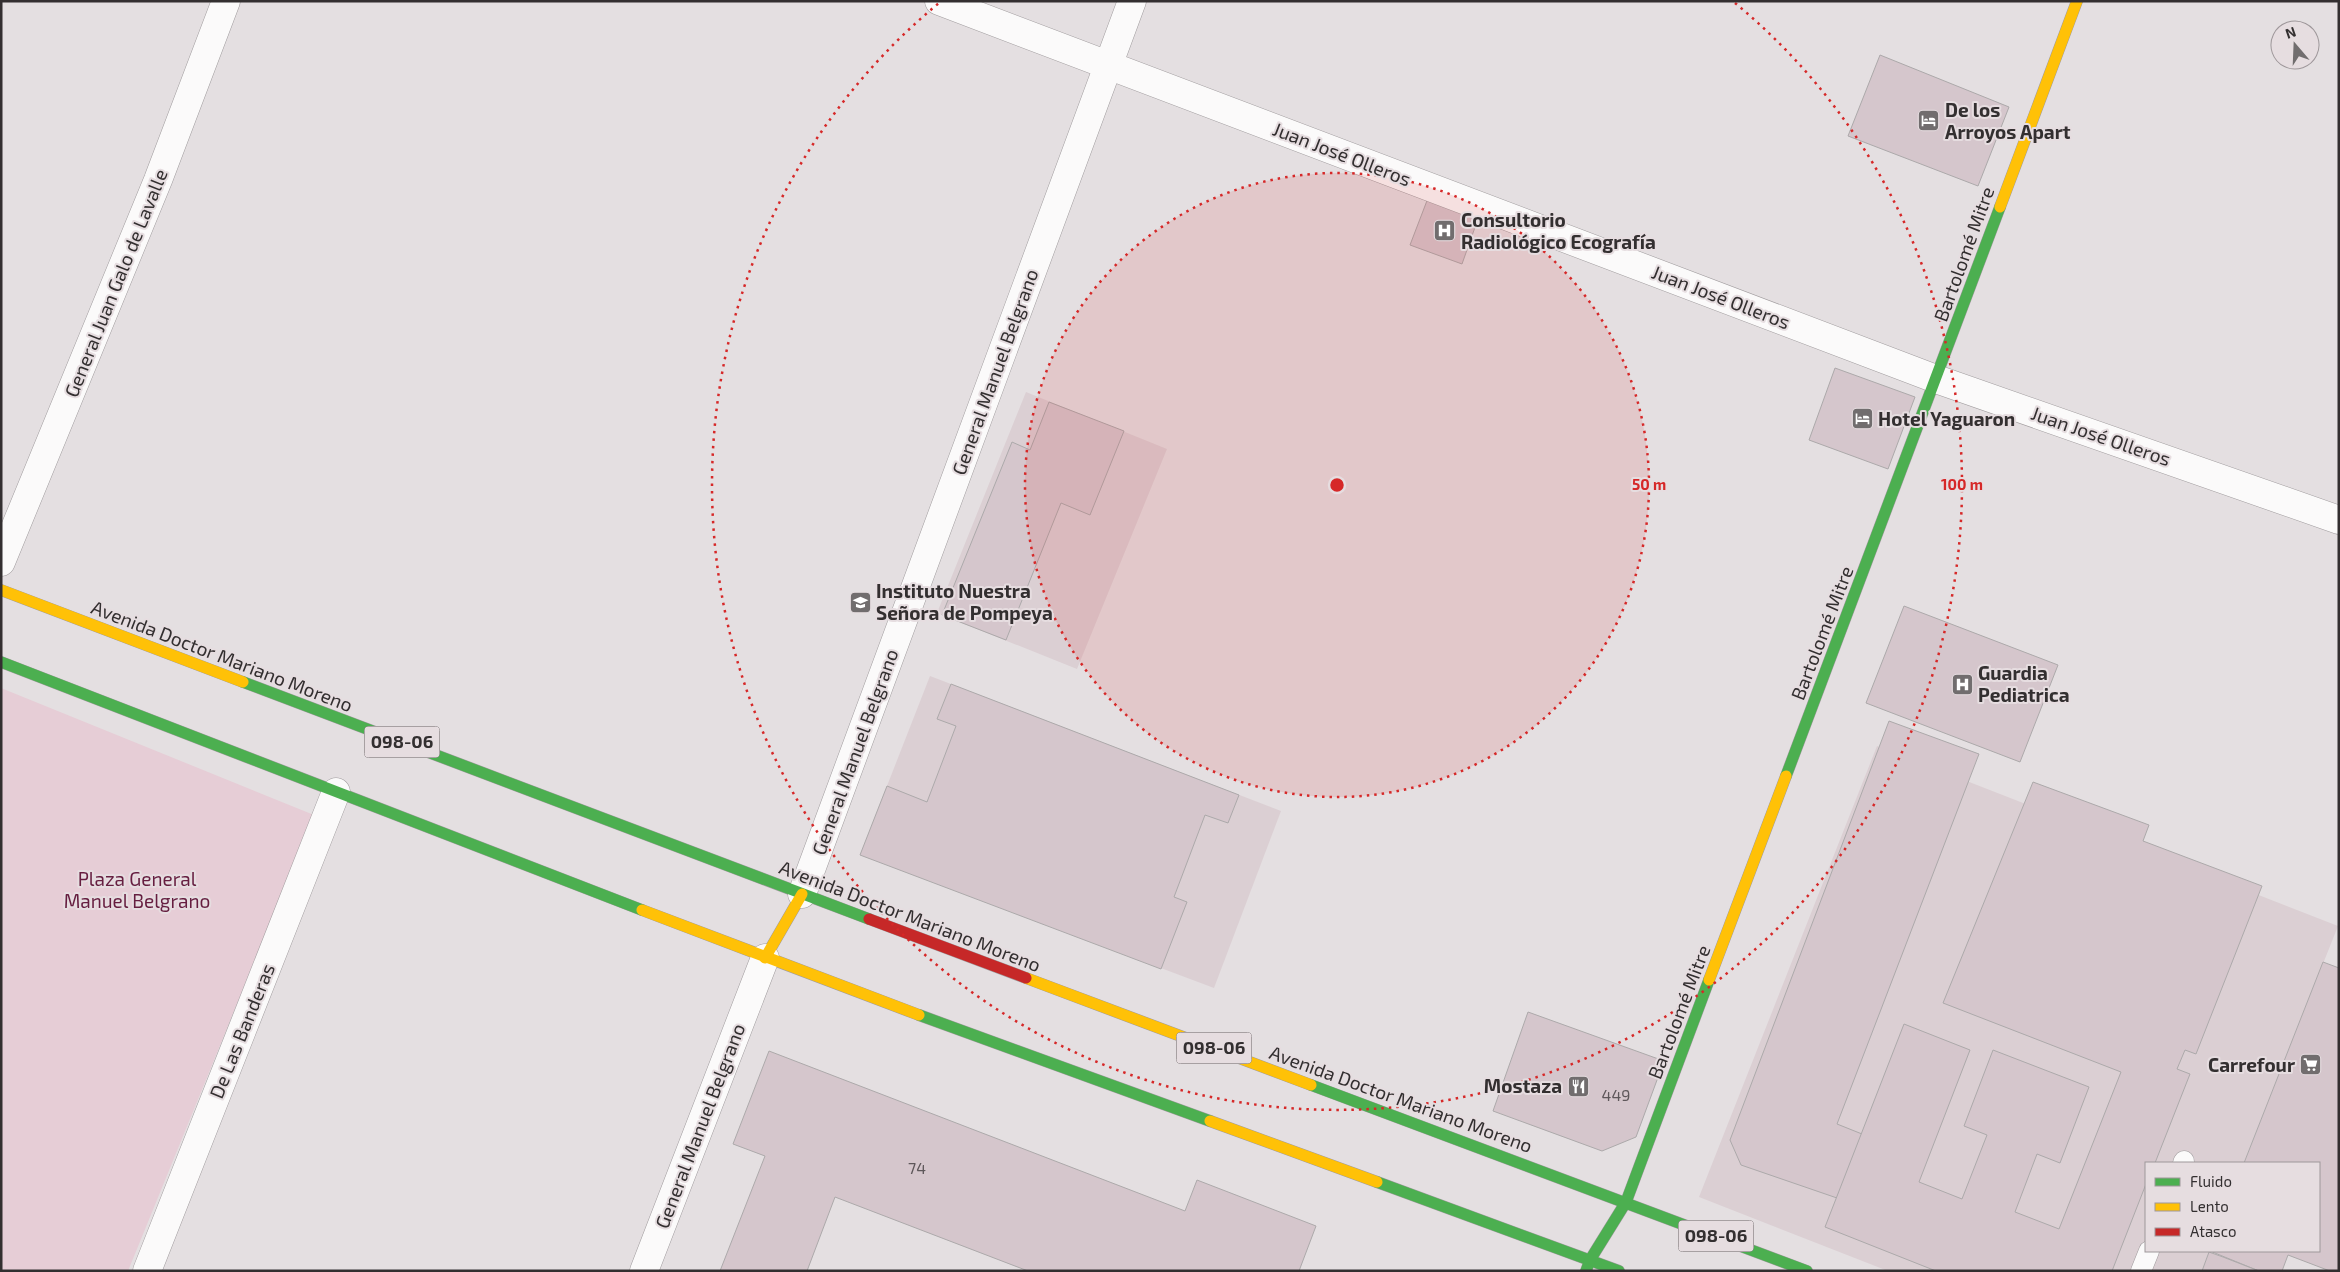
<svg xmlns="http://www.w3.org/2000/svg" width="2340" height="1272" viewBox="0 0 2340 1272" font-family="'Exo 2',sans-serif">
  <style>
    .built { fill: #dbcfd3 }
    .green { fill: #e6cdd6 }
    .building { fill: #d5c6cc; stroke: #aca9aa }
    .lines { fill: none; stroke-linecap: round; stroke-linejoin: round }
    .lane-casing { stroke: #a09c9e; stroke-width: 21 }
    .street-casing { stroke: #a09c9e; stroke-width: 29 }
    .fast-casing { stroke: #a09c9e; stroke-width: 12 }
    .slow-casing { stroke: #a09c9e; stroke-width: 12 }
    .jam-casing { stroke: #a09c9e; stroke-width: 12 }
    .lane { stroke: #fbfafa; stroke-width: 20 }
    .street { stroke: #fbfafa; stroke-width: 28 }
    .fast { stroke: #4caf50; stroke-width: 11 }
    .slow { stroke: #ffc107; stroke-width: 11 }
    .jam { stroke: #c62828; stroke-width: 11 }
    .ring { fill: none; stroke: #d62828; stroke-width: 2.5; stroke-dasharray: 2.5 5 }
    .labels { text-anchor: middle; stroke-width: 4; stroke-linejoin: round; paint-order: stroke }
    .number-label { font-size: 16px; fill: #5e575a }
    .shield { fill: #e6dde0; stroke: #696365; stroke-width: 1 }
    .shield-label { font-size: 18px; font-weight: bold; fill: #332f30 }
    .poi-label { font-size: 19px; font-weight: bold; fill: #332f30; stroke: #e6dde0; text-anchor: start }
    .street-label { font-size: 19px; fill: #332f30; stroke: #e6dde0 }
    .park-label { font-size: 19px; fill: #661e40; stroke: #e6dde0 }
    .centre { fill: #d62828; stroke: #e6dde0; stroke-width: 2.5 }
    .ring-label { font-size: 15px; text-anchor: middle; font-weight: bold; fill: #d62828; stroke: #e6dde0; stroke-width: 4; stroke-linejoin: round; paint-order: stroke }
  </style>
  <rect width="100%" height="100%" fill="#e4dfe1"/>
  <g class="built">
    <path d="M1026,392L1167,449L1077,669L937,613Z"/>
    <path d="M930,676L1281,811L1214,988L860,855Z"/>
    <path d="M1877,746L2338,926L2244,1163H2146V1251H2209L2202,1271H1888L1699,1197Z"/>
  </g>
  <path class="green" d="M1,688L314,815L128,1271H1Z"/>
  <g class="building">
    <path d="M1880,55L2009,107L1978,186L1848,136Z"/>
    <path d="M1428,198L1479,216L1462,264L1410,245Z"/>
    <path d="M1835,368L1915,397L1888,469L1809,440Z"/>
    <path d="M1049,402L1124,431L1090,515L1061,503L1006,640L942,615L1012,442L1030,450Z"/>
    <path d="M1904,606L2058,665L2020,762L1866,703Z"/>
    <path d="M951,684L1239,795L1228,823L1205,815L1174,897L1187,902L1161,969L860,855L887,786L927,802L956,726L937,719Z"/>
    <path d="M1889,721L1979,754L1837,1124L1862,1134L1837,1198L1741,1165L1730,1140Z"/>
    <path d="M2033,782L2149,825L2143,841L2262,886L2196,1054L2185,1050L2177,1069L2190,1074L2155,1163H2146V1184L2112,1271H1936L1825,1227L1904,1024L1970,1050L1919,1182L1962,1199L1987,1135L1964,1126L1993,1050L2089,1087L2060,1163L2037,1154L2015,1212L2059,1229L2121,1072L1943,1003Z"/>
    <path d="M2323,962L2339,968V1271H2330L2288,1255L2282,1271H2259L2210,1251H2319V1163H2244Z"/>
    <path d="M1528,1012L1664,1061L1636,1137L1602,1151L1493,1111Z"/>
    <path d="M769,1051L1185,1211L1197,1180L1316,1226L1299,1271H1028L835,1197L807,1271H720L765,1156L733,1144Z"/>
    <path d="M2209,1252L2223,1257L2259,1271H2202Z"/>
  </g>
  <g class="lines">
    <defs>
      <g id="lane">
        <path d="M2183,1163L2184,1161"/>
        <path d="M2141,1271L2149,1251"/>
      </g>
      <g id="street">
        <path d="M939,1L1936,379L2339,520"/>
        <path d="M1,562L158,180L226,1"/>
        <path d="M802,894L1132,1"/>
        <path d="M147,1271L336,792"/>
        <path d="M644,1271L765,958"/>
      </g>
      <g id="fast">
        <path d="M1,662L642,910"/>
        <path d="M243,682L869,919"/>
        <path d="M1786,776L2000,207"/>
        <path d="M919,1015L1210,1121"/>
        <path d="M1311,1085L1807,1271"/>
        <path d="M1377,1182L1619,1271"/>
        <path d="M1586,1271L1590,1260L1626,1202L1709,980"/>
      </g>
      <g id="slow">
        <path d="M2000,207L2077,1"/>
        <path d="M1,590L243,682"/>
        <path d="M642,910L919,1015"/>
        <path d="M765,958L802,894"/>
        <path d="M1026,978L1311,1085"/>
        <path d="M1709,980L1786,776"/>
        <path d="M1210,1121L1377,1182"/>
      </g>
      <path id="jam" d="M869,919L1026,978"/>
    </defs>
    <use href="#lane" class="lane-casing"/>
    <use href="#street" class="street-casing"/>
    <use href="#fast" class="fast-casing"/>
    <use href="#slow" class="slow-casing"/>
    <use href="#jam" class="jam-casing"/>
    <use href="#lane" class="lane"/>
    <use href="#street" class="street"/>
    <use href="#fast" class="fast"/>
    <use href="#slow" class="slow"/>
    <use href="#jam" class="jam"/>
  </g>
  <circle cx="1337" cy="485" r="312" fill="#d62828" fill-opacity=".12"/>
  <g class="ring">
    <circle cx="1337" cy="485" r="312"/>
    <path d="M1735 3A625 625 0 1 1 939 3"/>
  </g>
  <defs>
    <symbol id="hotel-square" viewBox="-11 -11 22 22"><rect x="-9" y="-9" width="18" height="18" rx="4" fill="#716d6e" stroke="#e6dde0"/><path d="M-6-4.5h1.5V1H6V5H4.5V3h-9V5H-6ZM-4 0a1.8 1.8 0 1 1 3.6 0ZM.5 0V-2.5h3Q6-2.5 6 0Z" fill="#fff"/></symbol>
    <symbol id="hospital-square" viewBox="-11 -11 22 22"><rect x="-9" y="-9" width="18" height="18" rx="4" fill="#716d6e" stroke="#e6dde0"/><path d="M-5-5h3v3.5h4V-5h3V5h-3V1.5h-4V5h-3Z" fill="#fff"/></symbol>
    <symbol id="school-square" viewBox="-11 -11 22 22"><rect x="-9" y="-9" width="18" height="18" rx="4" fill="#716d6e" stroke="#e6dde0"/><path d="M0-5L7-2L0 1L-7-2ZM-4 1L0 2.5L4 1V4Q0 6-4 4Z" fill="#fff"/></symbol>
    <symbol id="supermarket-square" viewBox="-11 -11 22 22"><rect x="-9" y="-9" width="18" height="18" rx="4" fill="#716d6e" stroke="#e6dde0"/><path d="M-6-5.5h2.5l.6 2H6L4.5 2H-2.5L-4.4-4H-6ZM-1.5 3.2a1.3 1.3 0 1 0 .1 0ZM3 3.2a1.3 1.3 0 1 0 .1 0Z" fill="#fff"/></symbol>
    <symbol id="restaurant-square" viewBox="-11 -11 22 22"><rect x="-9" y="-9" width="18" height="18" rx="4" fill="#716d6e" stroke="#e6dde0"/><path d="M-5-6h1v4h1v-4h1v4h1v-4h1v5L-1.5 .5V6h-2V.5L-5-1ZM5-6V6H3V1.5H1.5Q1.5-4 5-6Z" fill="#fff"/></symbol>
  </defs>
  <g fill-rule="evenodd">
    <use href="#hotel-square" x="1916" y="108" width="25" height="25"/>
    <use href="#hospital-square" x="1432" y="218" width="25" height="25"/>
    <use href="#hotel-square" x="1850" y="406" width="25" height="25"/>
    <use href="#school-square" x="848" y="590" width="25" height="25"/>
    <use href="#hospital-square" x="1950" y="672" width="25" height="25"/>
    <use href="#supermarket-square" x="2298" y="1052" width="25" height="25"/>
    <use href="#restaurant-square" x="1566" y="1074" width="25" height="25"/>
  </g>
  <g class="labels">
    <g class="number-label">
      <text x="1616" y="1101">449</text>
      <text x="917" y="1174">74</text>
    </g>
    <g class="shield">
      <rect x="364.5" y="726.5" width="75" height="31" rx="4"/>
      <rect x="1176.5" y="1032.5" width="75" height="31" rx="4"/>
      <rect x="1678.5" y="1220.5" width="75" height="31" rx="4"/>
    </g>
    <g class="shield-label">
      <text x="402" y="748">098-06</text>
      <text x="1214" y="1054">098-06</text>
      <text x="1716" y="1242">098-06</text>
    </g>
    <g class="poi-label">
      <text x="1945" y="117">De los<tspan x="1945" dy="22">Arroyos Apart</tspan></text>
      <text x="1461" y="227">Consultorio<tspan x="1461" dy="22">Radiológico Ecografía</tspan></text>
      <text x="1878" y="426">Hotel Yaguaron</text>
      <text x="876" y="598">Instituto Nuestra<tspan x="876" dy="22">Señora de Pompeya</tspan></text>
      <text x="1978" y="680">Guardia<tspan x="1978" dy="22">Pediatrica</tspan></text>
      <text x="2295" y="1072" text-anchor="end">Carrefour</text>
      <text x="1562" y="1093" text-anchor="end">Mostaza</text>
    </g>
    <g class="street-label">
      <text transform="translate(1342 154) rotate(21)" y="7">Juan José Olleros</text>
      <text transform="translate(1964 254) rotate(-70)" y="7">Bartolomé Mitre</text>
      <text transform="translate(116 283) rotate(-68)" y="7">General Juan Galo de Lavalle</text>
      <text transform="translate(1721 297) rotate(21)" y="7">Juan José Olleros</text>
      <text transform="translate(995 372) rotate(-70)" y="7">General Manuel Belgrano</text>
      <text transform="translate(2101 436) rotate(19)" y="7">Juan José Olleros</text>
      <text transform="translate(1822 633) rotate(-69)" y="7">Bartolomé Mitre</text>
      <text transform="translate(222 656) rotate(21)" y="7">Avenida Doctor Mariano Moreno</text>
      <text transform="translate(855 752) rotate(-70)" y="7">General Manuel Belgrano</text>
      <text transform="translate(910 916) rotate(21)" y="7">Avenida Doctor Mariano Moreno</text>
      <text transform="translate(1679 1012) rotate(-69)" y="7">Bartolomé Mitre</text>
      <text transform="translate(242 1031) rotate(-68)" y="7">De Las Banderas</text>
      <text transform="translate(1401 1099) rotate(20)" y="7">Avenida Doctor Mariano Moreno</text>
      <text transform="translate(700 1126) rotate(-69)" y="7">General Manuel Belgrano</text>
    </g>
    <g class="park-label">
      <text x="137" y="886">Plaza General<tspan x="137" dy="22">Manuel Belgrano</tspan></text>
    </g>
  </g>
  <circle cx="1337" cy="485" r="8" class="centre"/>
  <g class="ring-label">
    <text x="1649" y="490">50 m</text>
    <text x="1962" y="490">100 m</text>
  </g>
  <rect width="2340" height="1272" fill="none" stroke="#332f30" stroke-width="5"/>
  <rect x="2145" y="1162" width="175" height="90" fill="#e6dde0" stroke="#9e979a"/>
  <rect x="2155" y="1178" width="25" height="8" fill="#4caf50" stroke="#9e979a"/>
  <text x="2190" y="1187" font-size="15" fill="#332f30">Fluido</text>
  <rect x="2155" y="1203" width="25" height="8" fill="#ffc107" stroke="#9e979a"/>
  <text x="2190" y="1212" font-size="15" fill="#332f30">Lento</text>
  <rect x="2155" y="1228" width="25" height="8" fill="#c62828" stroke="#9e979a"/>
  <text x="2190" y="1237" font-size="15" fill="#332f30">Atasco</text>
  <g transform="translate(2295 45) rotate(341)"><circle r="24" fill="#e6dde0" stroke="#9e979a"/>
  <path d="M0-4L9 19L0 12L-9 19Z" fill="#716d6e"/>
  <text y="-8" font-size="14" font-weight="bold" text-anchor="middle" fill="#332f30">N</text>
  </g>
</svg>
